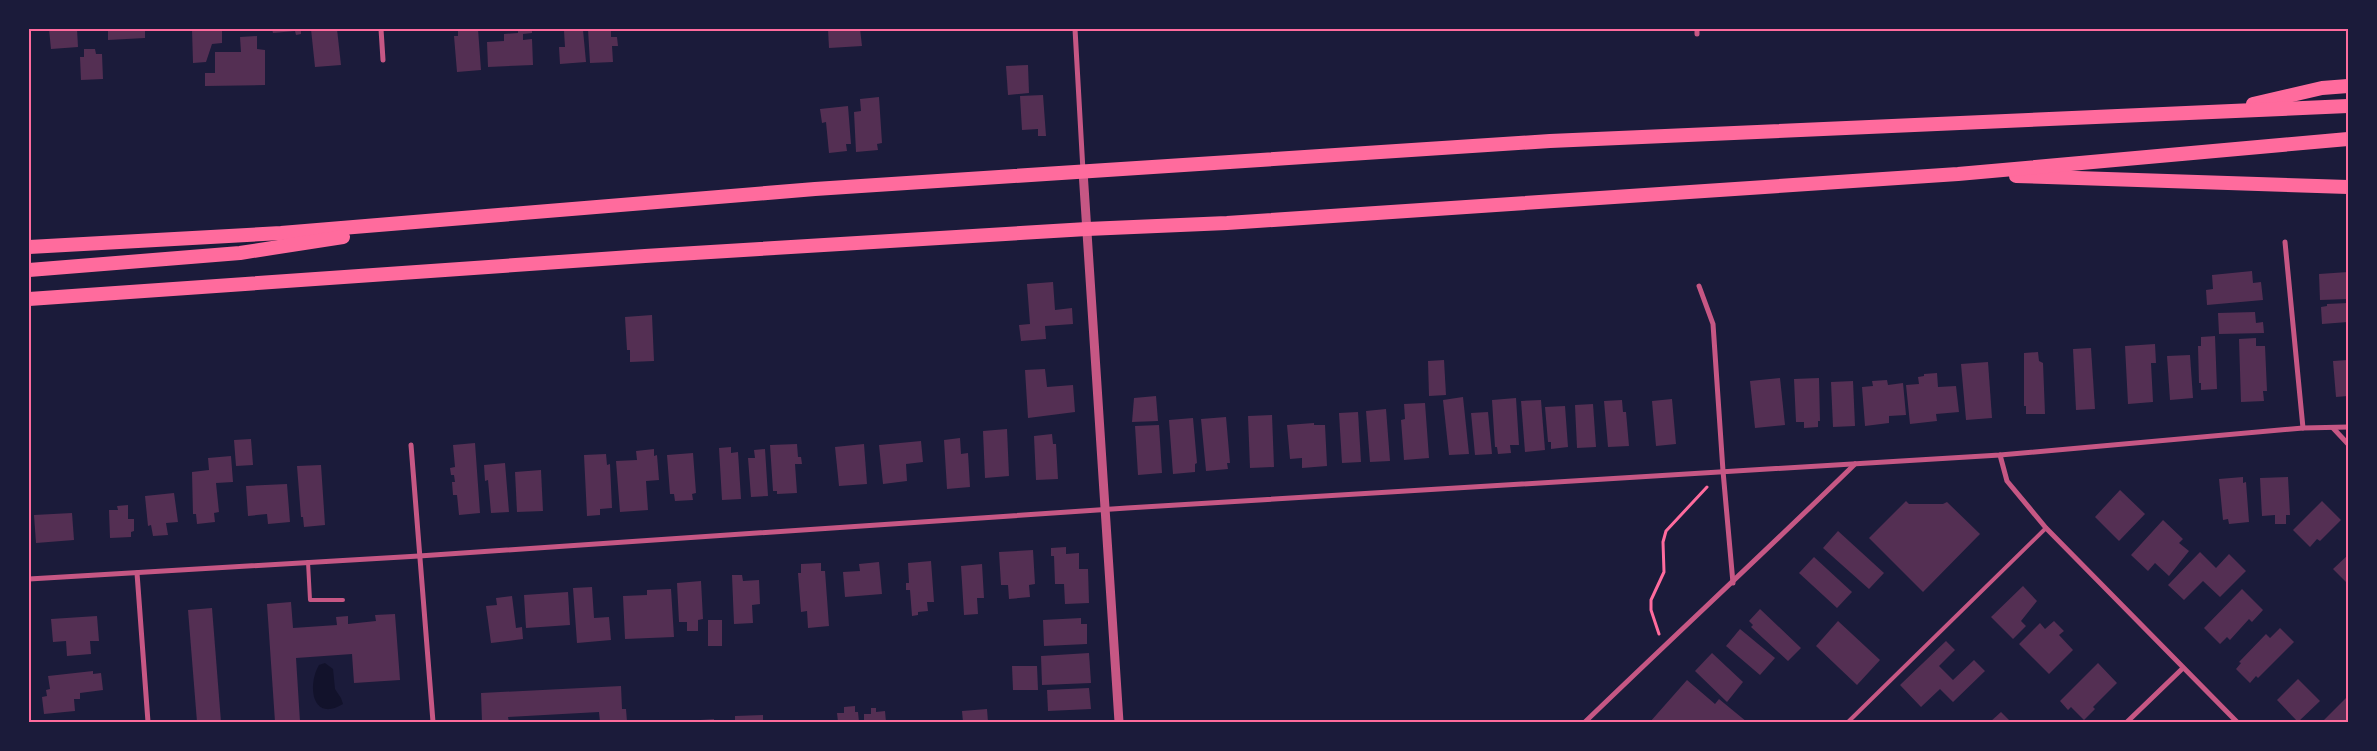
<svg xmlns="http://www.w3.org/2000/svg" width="2377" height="751" viewBox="0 0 2377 751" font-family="'Asap Condensed',sans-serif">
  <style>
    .water { fill: #12122b }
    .building { fill: #542f53 }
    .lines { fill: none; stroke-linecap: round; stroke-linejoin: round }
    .path { stroke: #ff6b9d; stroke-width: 3 }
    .service { stroke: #c65784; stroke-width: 4 }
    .minor { stroke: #c65784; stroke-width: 5 }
    .tertiary { stroke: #c65784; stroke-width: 9 }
    .trunk { stroke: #ff6b9d; stroke-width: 14 }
    .neatline { fill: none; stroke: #ff6b9d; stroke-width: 2 }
  </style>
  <rect width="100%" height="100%" fill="#1b1b3a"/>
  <path class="water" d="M325,663L333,669L335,689L341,698L343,704C312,723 307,685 319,665Z"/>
  <g class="building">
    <path d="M49,29H77L78,47L51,49Z"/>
    <path d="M108,29H145V38L108,40Z"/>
    <path d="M192,29H222V43L212,44L206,62L193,63Z"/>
    <path d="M272,29H301V34L296,35L295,31L273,33Z"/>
    <path d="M311,29H337L341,65L315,67Z"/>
    <path d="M458,29H478L481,70L457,72L454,36H458Z"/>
    <path d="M518,29H532V33L523,34V40L532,39L533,65L488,67L487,42L504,41V34L518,33Z"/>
    <path d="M588,29H611V37H617L618,46H612L613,62L590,63Z"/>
    <path d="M828,29H860L862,46L829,48Z"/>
    <path d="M583,30L586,62L560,64L559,47H565L564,31Z"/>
    <path d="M257,36V49L265,50V85L205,86V73H215V52H241L240,37Z"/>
    <path d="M84,49H95L96,54H102L103,79L81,80L80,57H84Z"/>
    <path d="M1028,65L1029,93L1008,95L1006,66Z"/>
    <path d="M1043,95L1046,136H1038V129L1022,130L1020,96Z"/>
    <path d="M879,97L882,143L877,144L878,150L856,152L854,112L861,111L860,99Z"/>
    <path d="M848,106L851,144H846L847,151L829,153L826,122L822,123L820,109Z"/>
    <path d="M2252,271L2253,283L2261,282L2263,300L2207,305L2206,290L2213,289L2212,275Z"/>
    <path d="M2348,272V299L2320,300L2319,274Z"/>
    <path d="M1053,282L1055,310L1072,308L1073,324L1045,326L1046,339L1021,341L1019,325L1030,324L1027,284Z"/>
    <path d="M2348,303V322L2322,324L2321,307L2327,306V304Z"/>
    <path d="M2255,312L2256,323L2263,322L2264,333L2219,334L2218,313Z"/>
    <path d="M652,315L654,361L630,362V350H627L625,317Z"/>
    <path d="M2215,336L2217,389L2201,390V383H2199L2198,346H2201V337Z"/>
    <path d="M2256,338V346H2265L2267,391H2263L2264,401L2241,402L2239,339Z"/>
    <path d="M2155,344L2156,363H2151L2153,402L2128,404L2125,346Z"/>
    <path d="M2091,348L2095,409L2076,410L2073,349Z"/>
    <path d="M2038,352L2039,361L2043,363L2045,414H2026V406H2024V353Z"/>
    <path d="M2190,355L2193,398L2170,400L2167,356Z"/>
    <path d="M1444,360L1446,395L1429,396L1428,361Z"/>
    <path d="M2348,360V396L2336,397L2333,361Z"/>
    <path d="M1988,362L1992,418L1966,420L1961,364Z"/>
    <path d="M1045,369L1047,387L1073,385L1075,412L1028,418L1025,370Z"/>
    <path d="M1937,373L1938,387L1956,386L1959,412L1936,414L1937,421L1910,424L1906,385L1919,384L1918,377L1924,376V374Z"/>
    <path d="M1780,378L1785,425L1755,428L1750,381Z"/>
    <path d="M1819,378L1820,421H1818V427L1804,428V422H1796L1794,379Z"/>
    <path d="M1887,380L1888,385L1903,383L1906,415L1889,416V423L1865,426L1862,387L1873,386L1872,381Z"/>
    <path d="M1853,381L1855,426L1833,427L1831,382Z"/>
    <path d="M1156,396L1158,421L1132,422L1134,398Z"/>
    <path d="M1463,397L1469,454L1449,455L1443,400Z"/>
    <path d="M1516,398L1519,445H1510L1511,453L1498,454L1497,447H1495L1492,400Z"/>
    <path d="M1672,399L1676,444L1656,446L1652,401Z"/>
    <path d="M1541,400L1545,450L1525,452L1521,401Z"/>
    <path d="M1622,400L1623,412H1626L1629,446L1608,447L1604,401Z"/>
    <path d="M1425,403L1429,458L1404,460L1401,420L1405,419L1404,404Z"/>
    <path d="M1593,404L1596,447L1577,448L1575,405Z"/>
    <path d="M1565,406L1568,447L1551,449V442H1548L1545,407Z"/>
    <path d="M1386,409L1390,461L1370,462L1366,411Z"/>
    <path d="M1358,412L1361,462L1342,463L1339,413Z"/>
    <path d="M1488,412L1492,454L1475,455L1471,413Z"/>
    <path d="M1272,415L1274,467L1250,468L1248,416Z"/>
    <path d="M1226,417L1230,463H1227L1228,469L1206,471L1201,419Z"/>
    <path d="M1193,418L1197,463L1195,464V472L1173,474L1169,420Z"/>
    <path d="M1314,423V425H1325L1327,466L1302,468V458L1290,459L1287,425Z"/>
    <path d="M1159,425L1162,473L1138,475L1135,426Z"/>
    <path d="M1007,429L1009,476L985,478L983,431Z"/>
    <path d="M1052,434L1053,444H1056L1058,479L1036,480L1034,436Z"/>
    <path d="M960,438L961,454L968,453L970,487L947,489L944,440Z"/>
    <path d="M251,439L253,465L236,466L234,440Z"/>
    <path d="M921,441L923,462L906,464L907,481L883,484L879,445Z"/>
    <path d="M475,443L480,513L459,515L457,495H453L452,482H455L454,475H451L450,468L455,467L453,445Z"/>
    <path d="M797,444L798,457H801L802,464H795L797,493L777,494V491H773L770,445Z"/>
    <path d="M864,444L867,484L839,486L835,447Z"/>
    <path d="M731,447V453L738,452L741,499L722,500L719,448Z"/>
    <path d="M654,449V456L657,455L659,480L646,481L648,510L620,512L616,461L637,460L636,451Z"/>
    <path d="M765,449L768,496L751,497L748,458H755L754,450Z"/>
    <path d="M693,453L696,493L692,494L693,500L675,501L674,494H670L667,455Z"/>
    <path d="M606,454L607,465L610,464L612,508L600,509V515L587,516L584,455Z"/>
    <path d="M231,456L233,482L216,483L219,512L214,513L215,522L197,524L196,514H193L192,472L209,470L208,458Z"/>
    <path d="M505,463L509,512L491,513L488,480L485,481L484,465Z"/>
    <path d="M321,465L325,525L304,527L303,517H301L297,466Z"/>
    <path d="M541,470L543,511L517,512L515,472Z"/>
    <path d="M2243,477V483L2246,482L2249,522L2229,524L2228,519L2223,520L2219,479Z"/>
    <path d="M2288,477L2290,515H2286V524H2275V515L2262,516L2260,478Z"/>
    <path d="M287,484L290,522L268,524L267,514L248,516L246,486Z"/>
    <path d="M2120,490L2145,514L2119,541L2095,517Z"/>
    <path d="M174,493L178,522L166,523L168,535L153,536L151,525L148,526L145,496Z"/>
    <path d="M1906,501L1909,504H1943L1947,502L1980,534L1923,592L1869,538Z"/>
    <path d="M2322,501L2341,520L2320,541L2317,539L2310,547L2293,530Z"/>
    <path d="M128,505V519H134V531L131,532V537L110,538L109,510H118L117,506Z"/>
    <path d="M72,513L74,540L36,543L34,515Z"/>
    <path d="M2163,520L2183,539L2179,543L2189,551L2169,576L2155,563L2148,571L2131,555Z"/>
    <path d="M1838,531L1884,573L1869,589L1823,548Z"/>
    <path d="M1066,547V554L1079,553V569H1088L1089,603L1065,604L1064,584H1055L1054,556H1051V548Z"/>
    <path d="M1033,550L1035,584L1029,585L1030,597L1009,599L1008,585H1001L999,552Z"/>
    <path d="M2200,552L2216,568L2229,554L2246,571L2220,597L2203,581L2184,600L2168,585Z"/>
    <path d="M2348,555V584L2333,569Z"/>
    <path d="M1814,557L1852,592L1837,608L1799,573Z"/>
    <path d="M931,561L934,602H927L928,611L918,612V615L912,616L910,590H906V583H909L908,563Z"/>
    <path d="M879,562L882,594L845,597L843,572L860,571L859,564Z"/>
    <path d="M821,563V571H825L829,626L808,628L807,611L801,612L798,573H801V564Z"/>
    <path d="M982,564L984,598H977L978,614L964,615L961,566Z"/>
    <path d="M732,575H742L743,581L759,580L760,604L752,605L753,623L734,624Z"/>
    <path d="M701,581L703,619L698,620V631H687V622H679L677,583Z"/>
    <path d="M2023,586L2037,601L2021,621L2026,626L2013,639L1991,617Z"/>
    <path d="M592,587L594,618L609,617L611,640L577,643L573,588Z"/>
    <path d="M671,589L674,637L625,639L623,596L647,595V590Z"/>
    <path d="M2242,589L2263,610L2252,622L2249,619L2230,640L2227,637L2220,644L2204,628Z"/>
    <path d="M568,592L570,625L526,628L524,595Z"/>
    <path d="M512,596L516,628L522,627L523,639L491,643L486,606L497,605L496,598Z"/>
    <path d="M291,602L293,628L337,625L336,617L348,616V624L376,621L375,615L395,614L400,680L354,683L352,654L296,658L300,722H275L267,604Z"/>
    <path d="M212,608L221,722H197L188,610Z"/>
    <path d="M1760,609L1801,648L1788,661L1751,627L1753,625L1749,621Z"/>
    <path d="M97,616L99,641H90L91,654L67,656L66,641L53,642L51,619Z"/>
    <path d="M1081,618V624H1087V644L1044,646L1043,620Z"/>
    <rect x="708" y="620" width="14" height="26"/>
    <path d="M1838,621L1880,660L1857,685L1816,646Z"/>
    <path d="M2054,621L2064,631L2059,635L2073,650L2049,674L2019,644L2040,623L2045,629Z"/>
    <path d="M2280,628L2294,642L2258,678L2256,676L2250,683L2236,669L2241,663L2239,662L2266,634L2270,638Z"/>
    <path d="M1740,629L1775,658L1760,675L1726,646Z"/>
    <path d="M1946,641L1955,650L1939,666L1953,680L1974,660L1985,671L1953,702L1940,689L1921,707L1900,685Z"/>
    <path d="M1089,653L1091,683L1042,685L1041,656Z"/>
    <path d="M1712,653L1743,682L1727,702L1695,671Z"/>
    <path d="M2098,663L2117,683L2093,707L2095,709L2084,720L2071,707L2068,710L2060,701Z"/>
    <path d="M1012,666H1037L1038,690H1013Z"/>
    <path d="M93,671V674L101,673L103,690L80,693V699H74L75,711L44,714L42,697L47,696L46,690L50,689L48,676Z"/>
    <path d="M2298,679L2320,701L2298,722L2277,700Z"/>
    <path d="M1687,680L1715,704L1719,699L1747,722H1650Z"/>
    <path d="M621,686L622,709H626L627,722H600L599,712L508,717L509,722H482L481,693Z"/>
    <path d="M1089,688L1091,709L1048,711L1047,690Z"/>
    <path d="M2347,697L2348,722H2322Z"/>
    <path d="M855,706V712H858L859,722H838L837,713H844V707Z"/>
    <path d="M871,708H876V712L885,711L886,722H864V714H871Z"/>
    <path d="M987,709L988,722H963L962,711Z"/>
    <path d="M2001,712L2011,722H1990Z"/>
    <path d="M763,715V722H735V716Z"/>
    <path d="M714,719V722H687V721Z"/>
  </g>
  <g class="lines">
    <path class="path" d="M1659,634L1651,610V600L1664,572L1663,542L1666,531L1707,487"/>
    <g class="service">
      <path d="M308,562L310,600H343"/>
      <path d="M1848,722L2046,528"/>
    </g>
    <g class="minor">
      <path d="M381,29L383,60"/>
      <path d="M1075,29L1083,171"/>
      <path d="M1697,29V34"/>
      <path d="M2285,242L2303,428"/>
      <path d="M1699,286L1713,324L1723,471L1733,583"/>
      <path d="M2333,428L2348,444"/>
      <path d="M411,445L433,722"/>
      <path d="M2000,455L2007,481L2046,528L2237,722"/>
      <path d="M137,573L148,722"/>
      <path d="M29,579L419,556L1127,508L2000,455L2303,428L2348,427"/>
      <path d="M1585,722C1675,635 1766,551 1855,464"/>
      <path d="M2127,722L2183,668"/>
    </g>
    <path class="tertiary" d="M1083,171L1119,722"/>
    <g class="trunk">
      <path d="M2253,104L2322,88L2348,86"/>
      <path d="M2016,176L2348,187"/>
      <path d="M29,247L281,233L815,189L1550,141L2348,106"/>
      <path d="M29,270L240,253L343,237"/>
      <path d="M29,299L645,256L1087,229L1227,223L1958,174L2348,139"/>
    </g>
  </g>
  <rect width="2377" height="751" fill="none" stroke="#1b1b3a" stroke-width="60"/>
  <rect x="30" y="30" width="2317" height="691" class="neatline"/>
</svg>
